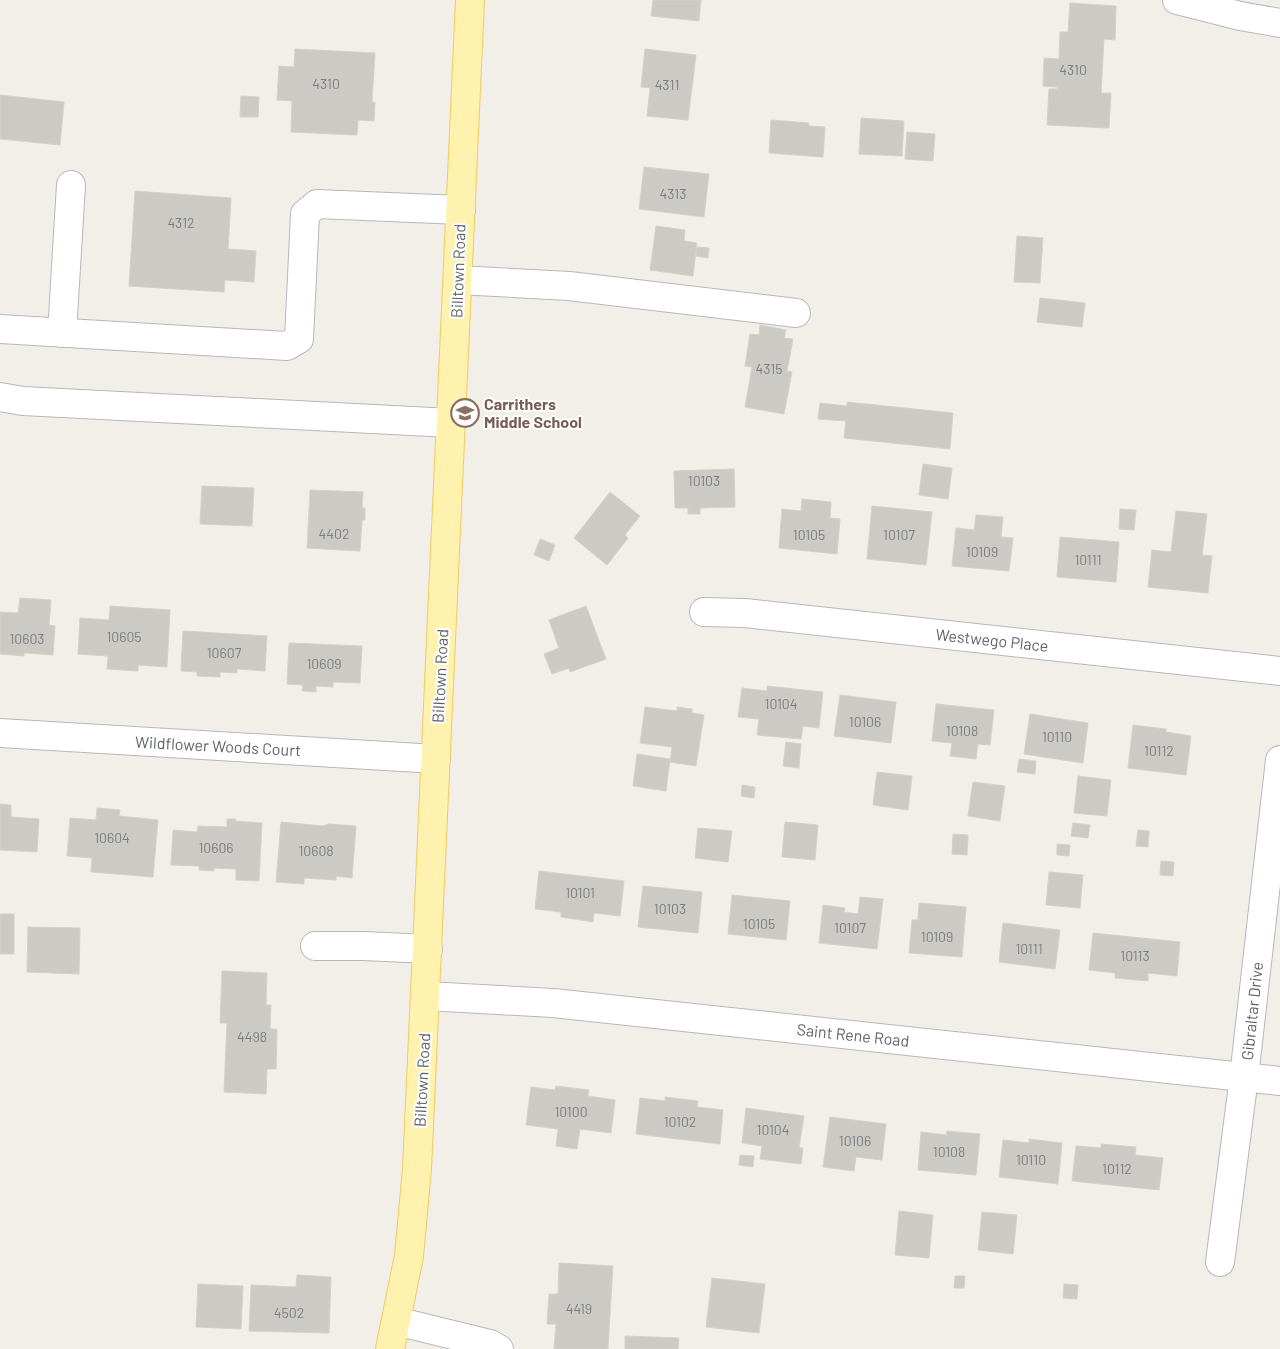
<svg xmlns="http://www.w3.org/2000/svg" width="1280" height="1349" viewBox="0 0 1280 1349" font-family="Barlow,sans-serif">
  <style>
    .building { fill: #cccac5; stroke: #d6d1c6 }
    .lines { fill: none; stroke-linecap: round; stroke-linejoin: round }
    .minor-casing { stroke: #b5b8bc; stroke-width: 30 }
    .major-casing { stroke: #f2c960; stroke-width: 30 }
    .minor { stroke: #fff; stroke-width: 28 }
    .major { stroke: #fff2af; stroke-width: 28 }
    .labels { text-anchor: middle; stroke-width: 4; stroke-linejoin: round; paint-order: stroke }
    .number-label { font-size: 14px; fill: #7a7d7f }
    .street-label { font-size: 16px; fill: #5f6368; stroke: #fff }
    .education-label { font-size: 16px; font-weight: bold; fill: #785e54; stroke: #fff; text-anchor: start }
  </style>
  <rect width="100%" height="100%" fill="#f1efe8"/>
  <g class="building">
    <path d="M653,0H701L699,21L651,16Z"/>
    <path d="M1070,3L1116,6L1115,40L1104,39L1101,93H1111L1109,128L1047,125L1049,89H1057V87L1043,86L1044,58L1059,59L1060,32H1068Z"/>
    <path d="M295,49L375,53L372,102H375L374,121L358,120L357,135L291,132L292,101L277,100L279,66L294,67Z"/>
    <path d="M645,49L696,55L688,120L647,116L650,88L641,87Z"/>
    <path d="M0,95L64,102L60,145L0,139Z"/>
    <path d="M241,96L259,97L258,117H240Z"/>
    <path d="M861,118L904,121L902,156L859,154Z"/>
    <path d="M771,120L809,123V126L825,127L823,157L769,153Z"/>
    <path d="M907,132L935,134L933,161L905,159Z"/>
    <path d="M644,167L709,174L704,217L639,209Z"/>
    <path d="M135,191L231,198L228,249L256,251L254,282L225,280L224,292L129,286Z"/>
    <path d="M656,226L685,230L684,241L697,243L693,276L650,270Z"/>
    <path d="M1017,236L1043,238L1040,283L1014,282Z"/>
    <path d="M697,247L709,248L708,258L696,256Z"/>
    <path d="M1040,298L1085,303L1082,327L1037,322Z"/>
    <path d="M760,325L786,330L784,338L793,339L787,371L792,372L784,414L745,407L752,367L745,366L750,334L759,335Z"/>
    <path d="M847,402L953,413L950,449L844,438L846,421L818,419L820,403L847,406Z"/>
    <path d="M923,464L952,468L948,499L919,495Z"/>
    <path d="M734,469L735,507L700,508V514H688V508H675L674,471Z"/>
    <path d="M202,486L254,488L252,526L200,524Z"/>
    <path d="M310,490L363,492L362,508H365V520H362L360,551L307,548Z"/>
    <path d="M610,492L640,516L625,535L628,538L607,565L574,538Z"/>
    <path d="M802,499L831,502L830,518L840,519L837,554L779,548L782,509L801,511Z"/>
    <path d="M872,506L932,512L926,565L867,559Z"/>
    <path d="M1120,509L1136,510L1134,530L1119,529Z"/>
    <path d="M1176,511L1207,514L1202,555L1212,556L1208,593L1148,587L1152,550L1171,552Z"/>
    <path d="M976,515L1003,517L1001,537L1013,538L1009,571L952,566L956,528L974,530Z"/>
    <path d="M1060,537L1119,542L1116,582L1057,577Z"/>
    <path d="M540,539L555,545L549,561L534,555Z"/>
    <path d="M20,598L51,600L49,625L55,626L53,655L26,653H24V656L0,654V612L18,613Z"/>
    <path d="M110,606L170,610L167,667L138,665V671L107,669L108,656L78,654L80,618L109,620Z"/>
    <path d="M586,606L606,659L570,672L569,668L552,674L544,654L559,648L549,620Z"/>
    <path d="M183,631L267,636L265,671L237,669V673L220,672V677L197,676V672L181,671Z"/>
    <path d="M289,643L362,646L360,683L333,682V687L316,686V692L302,691L303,685L287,684Z"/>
    <path d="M767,686L823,692L819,728L803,726L801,739L757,735L759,719L738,717L742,688L767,691Z"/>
    <path d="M840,695L896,702L891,743L834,736Z"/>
    <path d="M936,704L994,710L990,745L978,744L976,759L950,756L952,743L932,741Z"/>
    <path d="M645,707L677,711V707L692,709V713L704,715L696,766L670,762L672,747L640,743Z"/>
    <path d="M1030,714L1088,723L1083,763L1024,754Z"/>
    <path d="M1133,725L1166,729V732L1191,736L1186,775L1128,768Z"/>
    <path d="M786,742L801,744L799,768L783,766Z"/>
    <path d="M637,754L670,759L666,791L633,786Z"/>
    <path d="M1019,759L1036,761L1035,774L1017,772Z"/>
    <path d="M877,772L912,776L908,810L873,805Z"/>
    <path d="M1078,776L1111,780L1107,816L1074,813Z"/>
    <path d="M973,782L1005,786L1000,821L968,816Z"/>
    <path d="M742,785L755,787L754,798L741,796Z"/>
    <path d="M0,804L11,805V817L39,819L37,852L0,850Z"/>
    <path d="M97,808L120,810L119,816L158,820L153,877L91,872L92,858L67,856L70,818L96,820Z"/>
    <path d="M227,819H236L235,821L262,823L259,881L236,880V869L214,868V871L199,870V866L171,865L173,830L197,832L198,826L227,827Z"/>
    <path d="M281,822L323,826L328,824L356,826L352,878L336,876V880L304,878V884L276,882Z"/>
    <path d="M785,822L818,825L815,860L782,857Z"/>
    <path d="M1073,823L1090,825L1088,838L1071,836Z"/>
    <path d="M698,828L732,831L728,862L695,858Z"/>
    <path d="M1138,830L1149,831L1148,847L1136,846Z"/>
    <path d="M953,834L968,835L967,855L952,854Z"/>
    <path d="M1057,844L1070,845L1069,856L1057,855Z"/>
    <path d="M1161,861L1174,862L1173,876L1160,875Z"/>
    <path d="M539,871L624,881L620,916L594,913L593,922L561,917V912L535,909Z"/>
    <path d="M1049,872L1083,875L1080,908L1046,905Z"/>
    <path d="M643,886L702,892L698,933L638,927Z"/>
    <path d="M732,895L790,901L786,940L728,934Z"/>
    <path d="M860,897L883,899L877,949L819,943L823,905L845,908L844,912L858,914Z"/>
    <path d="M919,903L966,907L962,957L909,953L912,920H918Z"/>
    <rect x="0" y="914" width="14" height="40"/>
    <path d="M1003,923L1060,930L1055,969L999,962Z"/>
    <path d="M28,927L80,928L79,974L27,972Z"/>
    <path d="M1093,933L1180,942L1177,976L1148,973V981L1115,978V973L1089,970Z"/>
    <path d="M222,971L267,973L266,1005H271L270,1029H277L276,1069H267L266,1094L224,1092L227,1023H220Z"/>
    <path d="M556,1086L589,1090L588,1096L615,1100L611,1133L580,1129L577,1149L556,1146L558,1129L526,1125L531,1087L555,1090Z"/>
    <path d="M665,1097L698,1101L697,1107L723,1110L720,1144L636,1134L640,1098L665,1101Z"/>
    <path d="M746,1108L804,1116L799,1148H803L801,1164L760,1159L762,1146L742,1143Z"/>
    <path d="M830,1117L886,1124L882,1160L856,1157L854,1171L823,1167Z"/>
    <path d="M947,1131L980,1134L976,1175L918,1170L921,1132L946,1135Z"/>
    <path d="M1029,1139L1062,1143L1058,1184L999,1177L1003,1140L1029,1143Z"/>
    <path d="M1101,1144L1136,1147L1135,1155L1163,1158L1159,1190L1072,1181L1076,1146L1101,1148Z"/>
    <path d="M740,1155L754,1156L753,1167L739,1165Z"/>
    <path d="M899,1211L933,1215L929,1258L895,1255Z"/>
    <path d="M982,1212L1017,1215L1013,1254L978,1250Z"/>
    <path d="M559,1263L613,1266L608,1349H554L556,1324H547L549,1294H558Z"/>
    <path d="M297,1275L331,1277L329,1333L249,1331L251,1285L296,1287Z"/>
    <path d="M955,1276H965L964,1288H954Z"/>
    <path d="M712,1278L765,1284L759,1333L706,1327Z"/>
    <path d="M198,1284L243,1286L241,1329L196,1327Z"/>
    <path d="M1064,1284L1078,1285L1077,1299L1063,1298Z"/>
    <path d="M625,1336L679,1338L678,1349H625Z"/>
  </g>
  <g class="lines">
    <defs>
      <g id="minor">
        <path d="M1177,0L1240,16L1280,23"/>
        <path d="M458,280L569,286L796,313"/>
        <path d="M0,329L287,346L299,339L305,214L317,204L461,210"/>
        <path d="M62,333L71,185"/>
        <path d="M0,397L23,401L451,423"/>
        <path d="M704,612L745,613L1280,671"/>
        <path d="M0,733L436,759"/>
        <path d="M315,946H364L428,949"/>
        <path d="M426,996L553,1003L1280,1081"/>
        <path d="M1220,1262L1244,1077L1280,760"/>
        <path d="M396,1321L490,1344L499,1349"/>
      </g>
      <path id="major" d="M390,1349L409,1256L417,1169L470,0"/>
    </defs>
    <use href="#minor" class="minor-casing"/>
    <use href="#major" class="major-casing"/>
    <use href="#minor" class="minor"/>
    <use href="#major" class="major"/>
  </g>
  <defs>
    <symbol id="school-ring" viewBox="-11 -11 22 22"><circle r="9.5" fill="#fff" stroke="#8d6e63" stroke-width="1.5"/><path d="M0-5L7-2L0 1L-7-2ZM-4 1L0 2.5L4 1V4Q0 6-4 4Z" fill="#8d6e63"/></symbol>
  </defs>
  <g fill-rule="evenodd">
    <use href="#school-ring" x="449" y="397" width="32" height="32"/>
  </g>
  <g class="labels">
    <g class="number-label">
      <text x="1073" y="75">4310</text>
      <text x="326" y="89">4310</text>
      <text x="667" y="90">4311</text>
      <text x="673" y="199">4313</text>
      <text x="181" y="228">4312</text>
      <text x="769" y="374">4315</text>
      <text x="704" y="486">10103</text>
      <text x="334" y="539">4402</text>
      <text x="809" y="540">10105</text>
      <text x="899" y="540">10107</text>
      <text x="982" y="557">10109</text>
      <text x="1088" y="565">10111</text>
      <text x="124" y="642">10605</text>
      <text x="27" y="644">10603</text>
      <text x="224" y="658">10607</text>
      <text x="324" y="669">10609</text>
      <text x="781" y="709">10104</text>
      <text x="865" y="727">10106</text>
      <text x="962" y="736">10108</text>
      <text x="1057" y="742">10110</text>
      <text x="1159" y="756">10112</text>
      <text x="112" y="843">10604</text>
      <text x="216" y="853">10606</text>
      <text x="316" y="856">10608</text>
      <text x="580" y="898">10101</text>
      <text x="670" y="914">10103</text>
      <text x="759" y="929">10105</text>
      <text x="850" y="933">10107</text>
      <text x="937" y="942">10109</text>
      <text x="1029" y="954">10111</text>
      <text x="1135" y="961">10113</text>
      <text x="252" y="1042">4498</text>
      <text x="571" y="1117">10100</text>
      <text x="680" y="1127">10102</text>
      <text x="773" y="1135">10104</text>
      <text x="855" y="1146">10106</text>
      <text x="949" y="1157">10108</text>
      <text x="1031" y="1165">10110</text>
      <text x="1117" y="1174">10112</text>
      <text x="579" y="1314">4419</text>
      <text x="289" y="1318">4502</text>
    </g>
    <g class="street-label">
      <text transform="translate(458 271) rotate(-88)" y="6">Billtown Road</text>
      <text transform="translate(992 640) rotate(6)" y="6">Westwego Place</text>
      <text transform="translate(440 676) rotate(-87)" y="6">Billtown Road</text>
      <text transform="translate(218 746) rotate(3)" y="6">Wildflower Woods Court</text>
      <text transform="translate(1252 1011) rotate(-84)" y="6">Gibraltar Drive</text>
      <text transform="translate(853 1035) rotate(6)" y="6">Saint Rene Road</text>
      <text transform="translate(422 1080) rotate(-87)" y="6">Billtown Road</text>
    </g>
    <g class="education-label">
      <text x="484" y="410">Carrithers<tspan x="484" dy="18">Middle School</tspan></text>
    </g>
  </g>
</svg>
